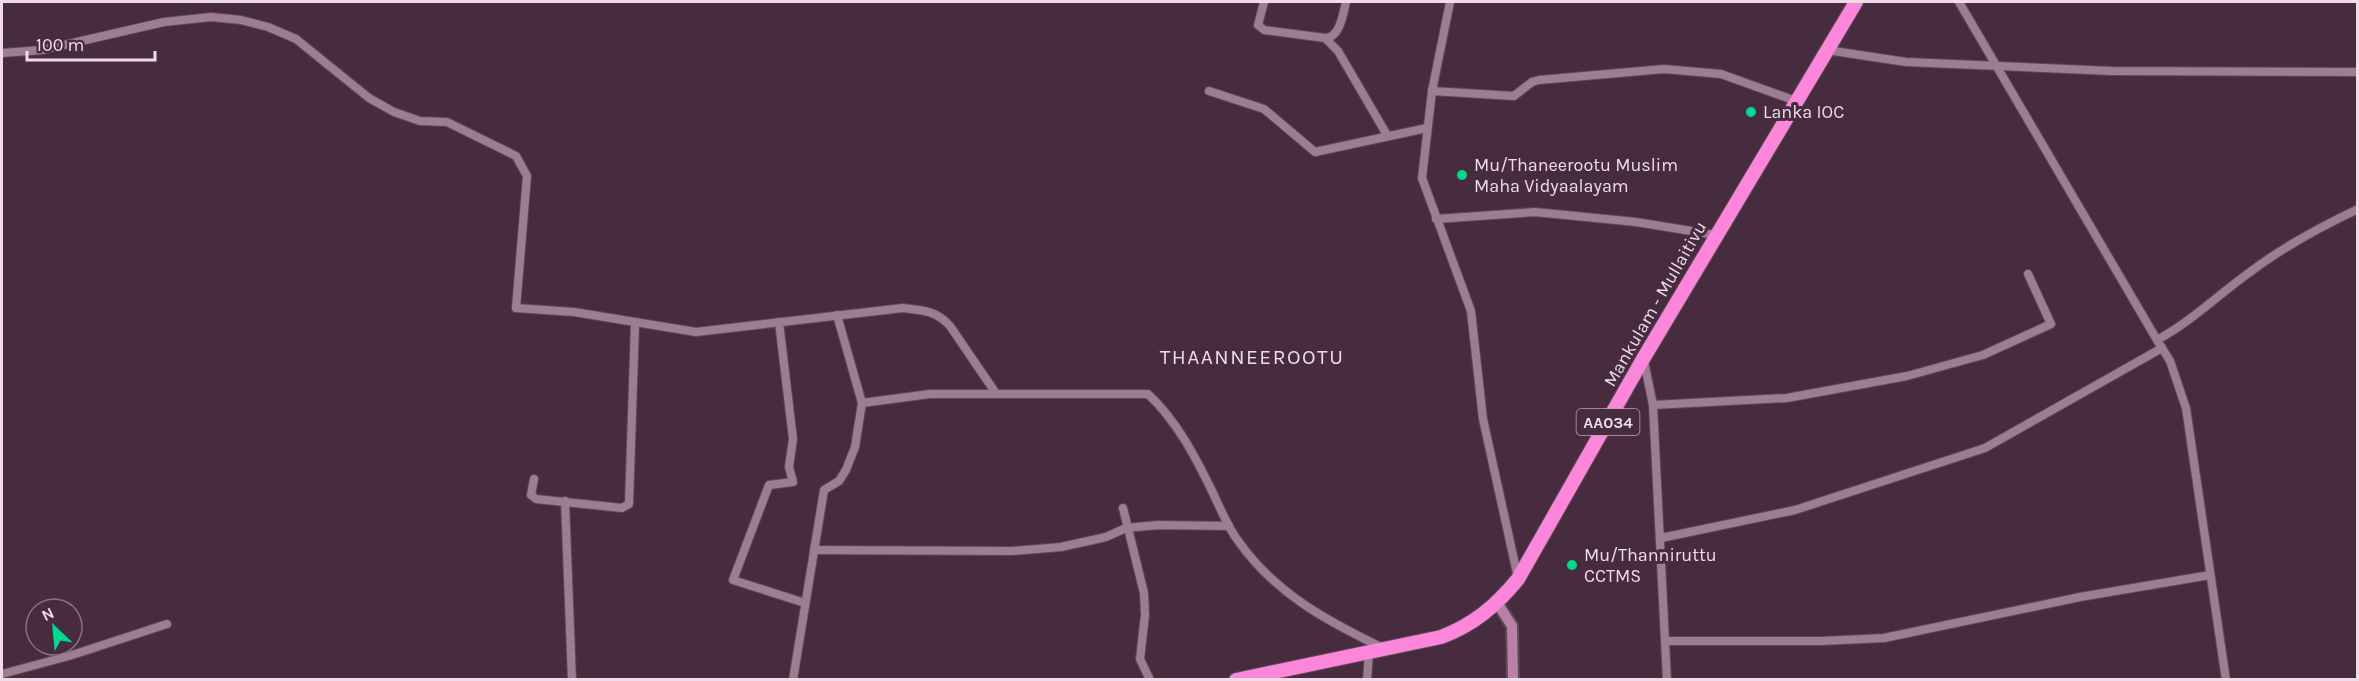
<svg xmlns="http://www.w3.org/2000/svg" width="2359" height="681" viewBox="0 0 2359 681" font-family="Karla,sans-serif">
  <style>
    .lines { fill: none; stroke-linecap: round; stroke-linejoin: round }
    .street-casing { stroke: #5f4858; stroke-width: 10 }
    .secondary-casing { stroke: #5f4858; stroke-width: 14 }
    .highway-casing { stroke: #5f4858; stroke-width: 16 }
    .street { stroke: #9d7d92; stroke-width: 8 }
    .secondary { stroke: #b980a8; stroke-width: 10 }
    .highway { stroke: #fb86da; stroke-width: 14 }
    .poi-dot { fill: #00d98c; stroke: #472c3f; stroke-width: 2 }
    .labels { text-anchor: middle; stroke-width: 6; stroke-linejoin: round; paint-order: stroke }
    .shield { fill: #472c3f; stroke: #bca7b5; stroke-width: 1.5 }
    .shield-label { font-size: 16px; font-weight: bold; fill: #eedce8 }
    .poi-label { font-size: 18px; fill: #eedce8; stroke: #472c3f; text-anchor: start }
    .street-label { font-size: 18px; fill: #eedce8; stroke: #472c3f }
    .quarter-label { font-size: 21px; letter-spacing: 1.5px; fill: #eedce8; stroke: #472c3f }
  </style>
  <rect width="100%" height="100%" fill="#472c3f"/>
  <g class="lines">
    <defs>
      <g id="street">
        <path d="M1264,2L1258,25L1264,30L1325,38C1340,38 1343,14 1346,2"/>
        <path d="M1450,2L1432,91L1422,178L1471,311L1483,419L1518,578"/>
        <path d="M1959,2L2157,340"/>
        <path d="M1325,38L1338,51L1387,135"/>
        <path d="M1827,50L1906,62L2112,71L2358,72"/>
        <path d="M2,53L42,50L164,22L211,17L241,20L268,27L296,39L369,98L394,112L420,121L447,122L516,156L527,176L516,308L574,312L696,332L903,308C923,310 937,311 950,326L995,392"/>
        <path d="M1209,91L1264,109L1315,152L1427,128"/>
        <path d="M1432,91L1514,96L1532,82L1539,80L1664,69L1721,74L1796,101"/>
        <path d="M1436,219L1535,212L1636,222L1716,235"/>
        <path d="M779,322L793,439L789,467L793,482L769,485L733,580L805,603"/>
        <path d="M1644,361L1653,405L1667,680"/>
        <path d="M862,403L930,394H1148C1177,421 1196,458 1213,493C1221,510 1228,528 1239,542C1275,593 1327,621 1381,647"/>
        <path d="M1653,405L1787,398L1907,376L1983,355L2051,324L2028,274"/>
        <path d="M534,479L531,495L536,499L622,508L629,504L635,324"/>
        <path d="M565,501L572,680"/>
        <path d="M1123,508L1144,593L1145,615L1140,659L1150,680"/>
        <path d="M1661,538L1795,510L1985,448L2162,348"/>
        <path d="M814,550L1012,551L1061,547L1106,537L1126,528L1158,525L1229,526"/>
        <path d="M1666,641H1821L1884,638L2080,597L2210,575"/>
        <path d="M2,674L69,656L167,624"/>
        <path d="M793,680L824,490L839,481L846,470L855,447L862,403L837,315"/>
        <path d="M1367,680L1369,652"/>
        <path d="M2226,680L2186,408L2170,361L2157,340C2192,321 2218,295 2250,272C2283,247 2320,227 2358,209"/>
      </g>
      <path id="secondary" d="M1498,604L1512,626L1513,680"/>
      <path id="highway" d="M1236,680L1441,637C1473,625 1496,606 1518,579L1643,359L1856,2"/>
    </defs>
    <use href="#street" class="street-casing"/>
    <use href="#secondary" class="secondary-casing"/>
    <use href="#highway" class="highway-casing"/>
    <use href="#street" class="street"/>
    <use href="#secondary" class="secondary"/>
    <use href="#highway" class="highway"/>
  </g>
  <g class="poi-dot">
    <circle cx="1751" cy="112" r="6"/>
    <circle cx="1462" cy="175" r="6"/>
    <circle cx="1572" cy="565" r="6"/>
  </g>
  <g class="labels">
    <rect class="shield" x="1576.5" y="409" width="63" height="26" rx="4.5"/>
    <g class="shield-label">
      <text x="1608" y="428">AA034</text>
    </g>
    <g class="poi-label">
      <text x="1763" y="118">Lanka IOC</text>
      <text x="1474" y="171">Mu/Thaneerootu Muslim<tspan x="1474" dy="21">Maha Vidyaalayam</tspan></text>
      <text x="1584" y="561">Mu/Thanniruttu<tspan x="1584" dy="21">CCTMS</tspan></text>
    </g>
    <g class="street-label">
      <text transform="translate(1655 304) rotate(-60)" y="6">Mankulam - Mullaitivu</text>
    </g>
    <g class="quarter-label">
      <text x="1252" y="364">THAANNEEROOTU</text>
    </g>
  </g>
  <rect width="2359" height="681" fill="none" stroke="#eedce8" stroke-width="6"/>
  <g transform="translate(54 627) rotate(334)"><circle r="28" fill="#472c3f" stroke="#8a7283" stroke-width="1.5"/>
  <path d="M0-4.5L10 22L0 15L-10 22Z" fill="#00d98c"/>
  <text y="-9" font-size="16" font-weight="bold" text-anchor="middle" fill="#eedce8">N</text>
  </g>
  <path d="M27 51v9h128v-9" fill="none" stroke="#eedce8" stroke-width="3"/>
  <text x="36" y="51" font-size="18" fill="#eedce8" stroke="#472c3f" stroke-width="4.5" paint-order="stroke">100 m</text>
</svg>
